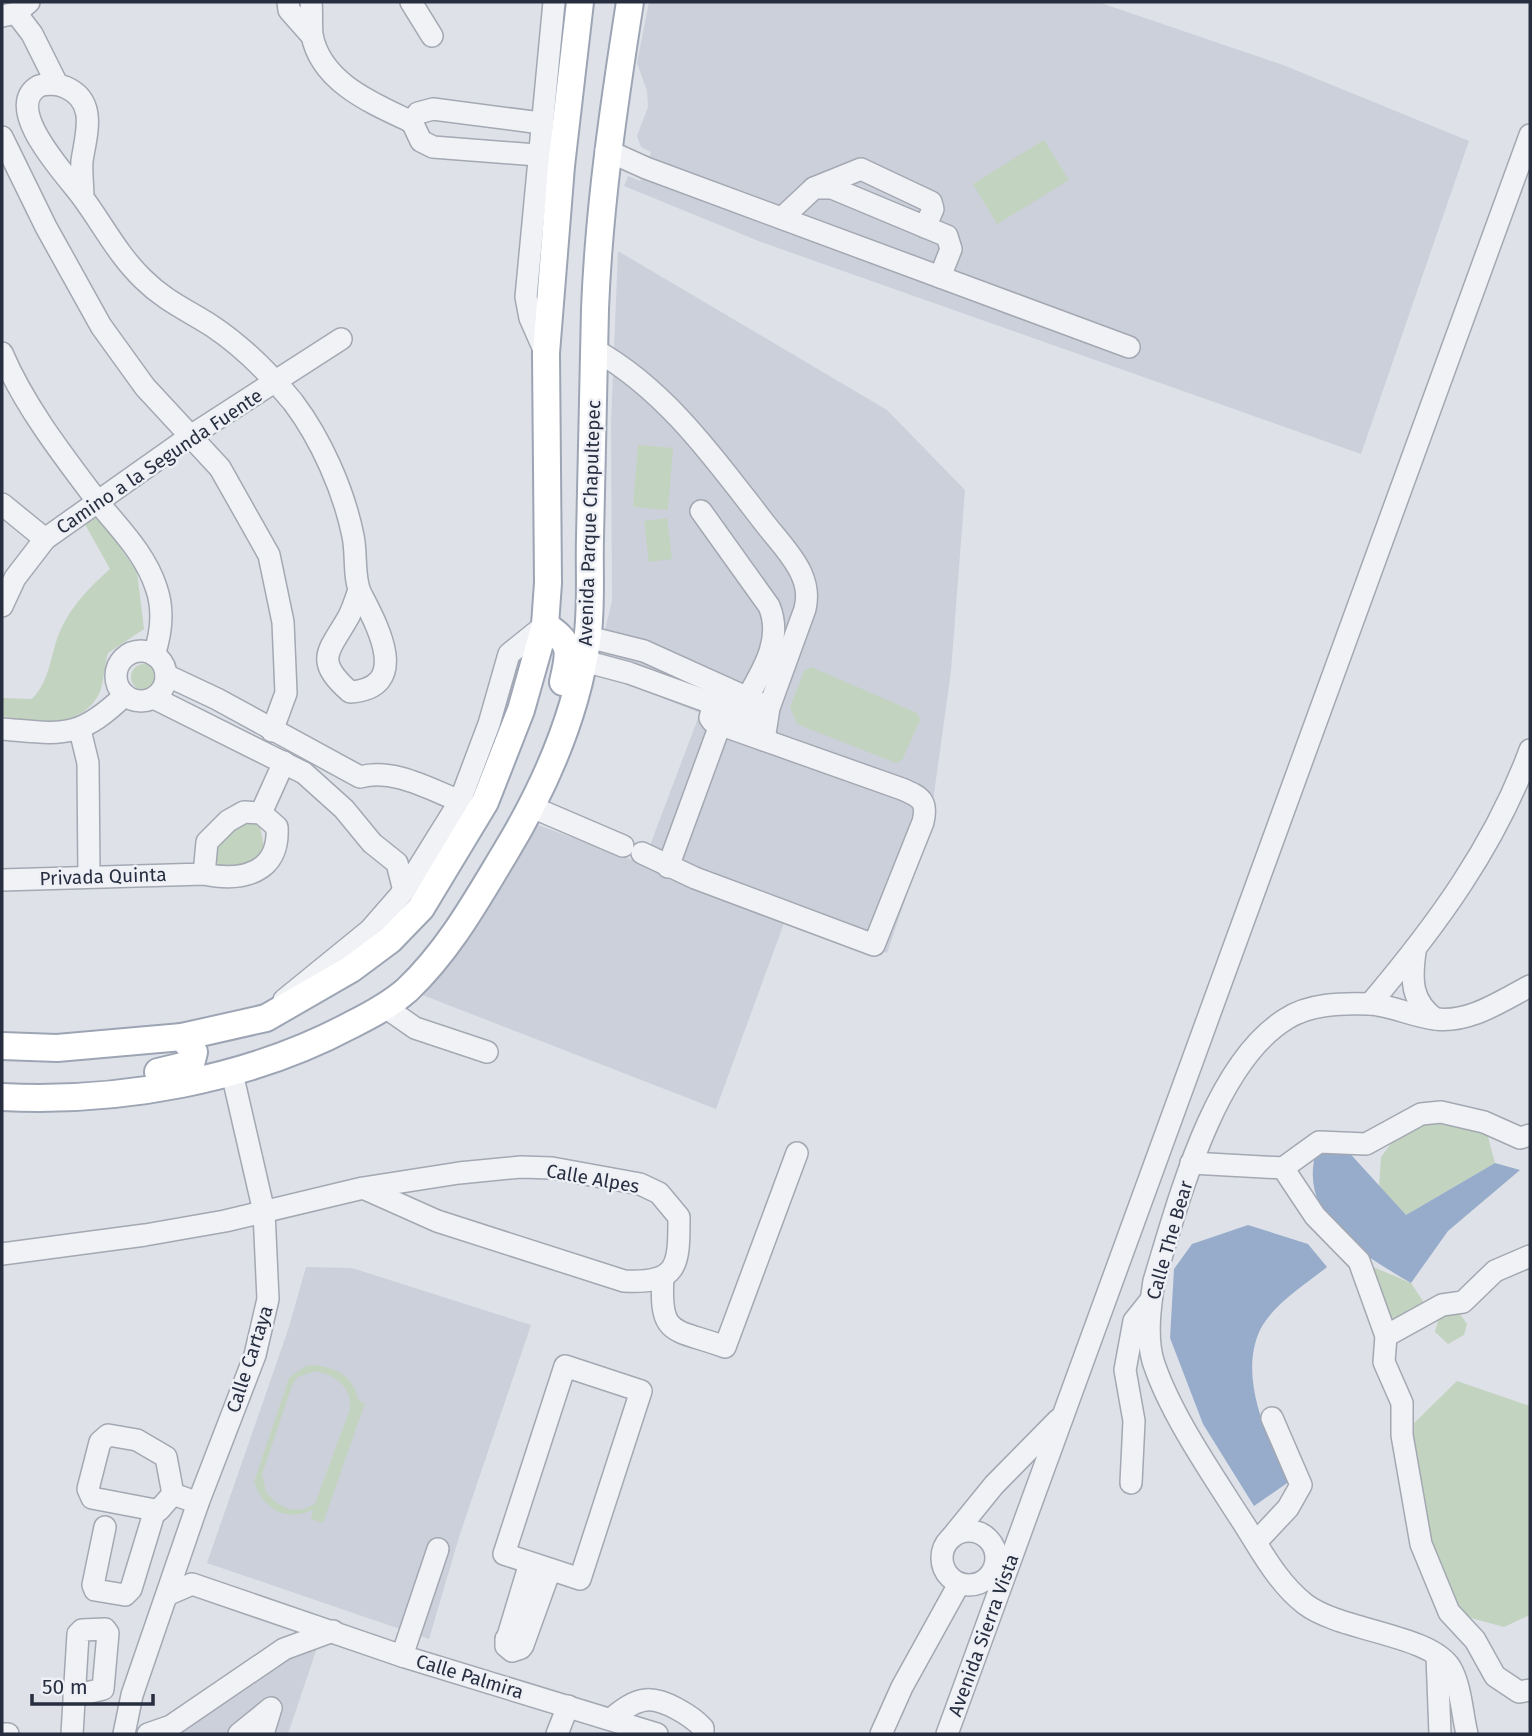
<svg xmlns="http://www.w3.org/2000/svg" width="1532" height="1736" viewBox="0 0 1532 1736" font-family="'Fira Sans',sans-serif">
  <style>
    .built { fill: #ccd0da }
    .green { fill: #c2d3bf; fill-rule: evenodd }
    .water { fill: #97acca }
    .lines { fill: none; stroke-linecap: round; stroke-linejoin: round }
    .minor-casing { stroke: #a3a8b2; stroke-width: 24 }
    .major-casing { stroke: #9da5b4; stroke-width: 30 }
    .minor { stroke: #f1f2f6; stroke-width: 21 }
    .major { stroke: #fff; stroke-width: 26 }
    .labels { text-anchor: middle; stroke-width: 5; stroke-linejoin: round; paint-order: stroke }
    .street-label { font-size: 19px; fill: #272e40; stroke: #eef0f6 }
  </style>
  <rect width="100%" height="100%" fill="#dee1e8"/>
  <g class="built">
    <path d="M649,2H1098L1283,65L1469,141L1361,454L761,242L624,186L628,176L640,181L651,152L641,147L637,136L648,107L647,91L637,63Z"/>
    <path d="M618,251L887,410L965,490L951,671L929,830L887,953L787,915L716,1109L407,989L525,820L643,864L700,713L595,671L612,601L611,422Z"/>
    <path d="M306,1267L352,1268L531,1325L460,1534L429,1639L207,1563L288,1330Z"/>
    <path d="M314,1638L320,1639L288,1734H173Z"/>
  </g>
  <g class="green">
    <path d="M1044,140L1069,180L997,224L973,184Z"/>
    <path d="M638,445L673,448L668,510L633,507Z"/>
    <path d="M93,509L137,572L144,629L108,653C104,665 104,686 98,696C78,730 33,722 2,716V698L32,699C51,680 50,653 61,629C72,605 90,587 110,569L81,517Z"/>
    <path d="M667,518L672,559L649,562L644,521Z"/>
    <circle cx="144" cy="677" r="13"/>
    <path d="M811,667L917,713L920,720L902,760L896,763L797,724L790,707L804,671Z"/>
    <path d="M248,820L260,827L265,851L240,868L211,866C218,844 226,830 248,820Z"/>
    <path d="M1442,1121L1484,1122L1495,1163L1406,1215L1379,1189L1381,1157L1406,1123Z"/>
    <path d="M1359,1261L1411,1283L1430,1312L1386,1336Z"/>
    <path d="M1442,1307L1457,1310L1467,1324L1464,1335L1448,1344L1435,1332Z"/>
    <path d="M313,1365C338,1368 352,1375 359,1401L365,1403L323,1523L311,1519L313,1510C286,1522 264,1510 254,1482L289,1378L304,1367ZM315,1371C336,1375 352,1387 350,1409L315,1504C295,1515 280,1509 266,1492L262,1474L293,1383L298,1377Z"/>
    <path d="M1457,1381L1530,1406V1615L1504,1627L1449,1612L1402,1435Z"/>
  </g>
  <g class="water">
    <path d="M1344,1147L1406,1215L1495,1163L1520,1170L1448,1231L1411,1283C1363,1255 1295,1215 1317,1149Z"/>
    <path d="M1248,1225L1308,1244L1327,1267C1305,1285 1273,1304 1260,1330C1238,1377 1267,1440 1290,1481L1254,1506L1203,1424L1170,1338L1174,1269L1192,1244Z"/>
  </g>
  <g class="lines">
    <defs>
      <g id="minor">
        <path d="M288,2L289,10L312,36"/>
        <path d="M311,2C312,12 311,24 312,35C321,83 374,104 412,122"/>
        <path d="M411,2L432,36"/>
        <path d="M16,13L32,34L57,84"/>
        <path d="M2,16L16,13L29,2"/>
        <path d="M2,137L46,227L101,326L145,387L220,468L269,555L283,622L286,693L272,731"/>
        <path d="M606,150L646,168L1129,347"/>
        <path d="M537,155L433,147L421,141L412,122L418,113L433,109L541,123"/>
        <path d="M814,188L861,169L931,202L933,209L925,227"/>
        <path d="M83,198C83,186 81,173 82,161C86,134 98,101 65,87C58,84 47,83 39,86C0,108 70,179 83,198C103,225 118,255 143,279C165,301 187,310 212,326C242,346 270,374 293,402C321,439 344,491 353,536C357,554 353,578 361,594C377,625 412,688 350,692C313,659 329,652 349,616C353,608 356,598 359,590"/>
        <path d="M782,218L814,188H832L947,236L951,249L940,277"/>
        <path d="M595,350C665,389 715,459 763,521C775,537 793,555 801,573C807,586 808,596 805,609L769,708L764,740"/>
        <path d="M545,352L530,318L526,297L554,2"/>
        <path d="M2,353C24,405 61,453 95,498C117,527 144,551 156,587C164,609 161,634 154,655"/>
        <path d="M2,504L45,539"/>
        <path d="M701,511L769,606C783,639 763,670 747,698"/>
        <path d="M2,606L15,578L45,539L192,435L341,339"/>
        <path d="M588,637L644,651L761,704"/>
        <circle cx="141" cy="676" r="25"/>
        <path d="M584,661L629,673L766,723"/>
        <path d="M166,675L217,699L360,777C394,768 429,789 460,801"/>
        <path d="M154,698L304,773L344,809L372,843L397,863L404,891"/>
        <path d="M2,729C63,734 78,740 125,695"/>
        <path d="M80,730L88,763L89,876"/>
        <path d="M532,807L623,846"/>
        <path d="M261,813L284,762"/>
        <path d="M642,853L695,878L874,945L923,822C928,801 921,797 902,789L713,722L710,718L713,705"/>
        <path d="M668,867L720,725"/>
        <path d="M2,880L204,874C242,882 280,873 277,827L261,813L244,812L228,821L207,842L204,874"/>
        <path d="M1415,952C1411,980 1411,1001 1435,1019"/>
        <path d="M284,1000L370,930L404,891L460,801L489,724L509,654L545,625"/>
        <path d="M1370,1004C1436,926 1495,846 1530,750"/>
        <path d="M385,1007L415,1028L487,1052"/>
        <path d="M1191,1163L1283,1168L1315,1216L1359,1261L1386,1336L1384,1362L1402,1403V1435L1421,1544L1449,1612L1475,1640L1495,1676L1519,1692L1530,1690"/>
        <path d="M1283,1168L1319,1142L1366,1144L1421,1114L1441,1112L1484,1122L1520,1138L1530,1135"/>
        <path d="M2,1254L145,1235L225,1221L363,1188L459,1173L521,1167L552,1168L640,1184L659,1193L679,1217C679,1265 679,1284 624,1281L437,1221L363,1188"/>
        <path d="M663,1277C659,1338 674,1328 725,1347L797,1153"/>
        <path d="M1386,1336L1442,1305L1463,1302L1495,1271L1530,1256"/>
        <path d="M565,1366L641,1391L580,1579L504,1554Z"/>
        <path d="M1131,1483L1134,1421L1125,1370L1134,1321L1150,1301"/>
        <path d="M173,1494L159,1510H155L92,1498L88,1489L100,1442L108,1435L137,1440L166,1457L173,1494L198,1503"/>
        <path d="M105,1527L93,1585L95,1590L125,1595L131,1589L155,1510"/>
        <circle cx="969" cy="1558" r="27"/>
        <path d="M951,1538L994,1485L1058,1420"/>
        <path d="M1256,1542L1288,1508L1301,1485L1272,1418"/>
        <path d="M169,1594L192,1584L402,1656L657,1734"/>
        <path d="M508,1636L530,1563"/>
        <path d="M523,1645L517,1634H511L506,1639V1646L512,1651L521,1648L523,1645L550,1570"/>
        <path d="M1437,1655L1440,1734"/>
        <path d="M402,1656L438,1549"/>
        <path d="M612,1718C621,1711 633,1701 646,1700C663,1698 692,1716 703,1728V1734"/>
        <path d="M2,1734H8"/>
        <path d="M72,1734L78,1634L82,1630L105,1629L108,1633L103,1689L74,1696"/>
        <path d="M124,1734L132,1695L198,1503L255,1355L268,1299L264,1212L232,1073"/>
        <path d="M148,1734L171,1726L284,1649L333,1631"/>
        <path d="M239,1734L271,1708L263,1734"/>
        <path d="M557,1734L568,1706"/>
        <path d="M881,1734L902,1687L959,1584"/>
        <path d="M947,1734L1530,135"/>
        <path d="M1467,1734C1462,1714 1461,1685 1450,1667C1428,1634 1340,1631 1305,1604C1278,1583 1262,1552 1244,1524C1214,1477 1170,1414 1153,1361C1146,1337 1150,1306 1154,1281C1178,1203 1213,1064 1286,1019C1309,1004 1341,1003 1369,1004C1391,1005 1414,1017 1436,1019C1470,1023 1501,1001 1530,986"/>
      </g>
      <g id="major">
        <path d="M545,625C573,644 570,651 563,682"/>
        <path d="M2,1046L57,1048L182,1037L266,1018L351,969L390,940L421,908L485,802L521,710L545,625L548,583L546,353L561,166L580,2"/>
        <path d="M158,1072L191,1064L194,1052L182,1037"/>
        <path d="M2,1097C119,1103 248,1080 351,1025C371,1015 390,1005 407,990C449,950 476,901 505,853C545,787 576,717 587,641C592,608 589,572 590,538C592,462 593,385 595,309C599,206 614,104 630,2"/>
      </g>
    </defs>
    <use href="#minor" class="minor-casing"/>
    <use href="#major" class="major-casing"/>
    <use href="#minor" class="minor"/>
    <use href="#major" class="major"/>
  </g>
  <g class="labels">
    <g class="street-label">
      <text transform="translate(159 461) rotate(-34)" y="7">Camino a la Segunda Fuente</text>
      <text transform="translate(589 523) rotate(-88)" y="7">Avenida Parque Chapultepec</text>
      <text transform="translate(103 876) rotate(-2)" y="7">Privada Quinta</text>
      <text transform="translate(593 1178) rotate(10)" y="7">Calle Alpes</text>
      <text transform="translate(1169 1240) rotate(-74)" y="7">Calle The Bear</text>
      <text transform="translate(249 1359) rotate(-72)" y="7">Calle Cartaya</text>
      <text transform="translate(983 1635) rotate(-70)" y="7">Avenida Sierra Vista</text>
      <text transform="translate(470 1676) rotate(17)" y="7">Calle Palmira</text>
    </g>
  </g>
  <rect width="1532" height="1736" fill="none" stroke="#272e40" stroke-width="7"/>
  <path d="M32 1694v10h121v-10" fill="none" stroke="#272e40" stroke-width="3.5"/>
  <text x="42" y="1694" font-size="21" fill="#272e40" stroke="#eef0f6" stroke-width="5" paint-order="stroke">50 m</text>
</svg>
